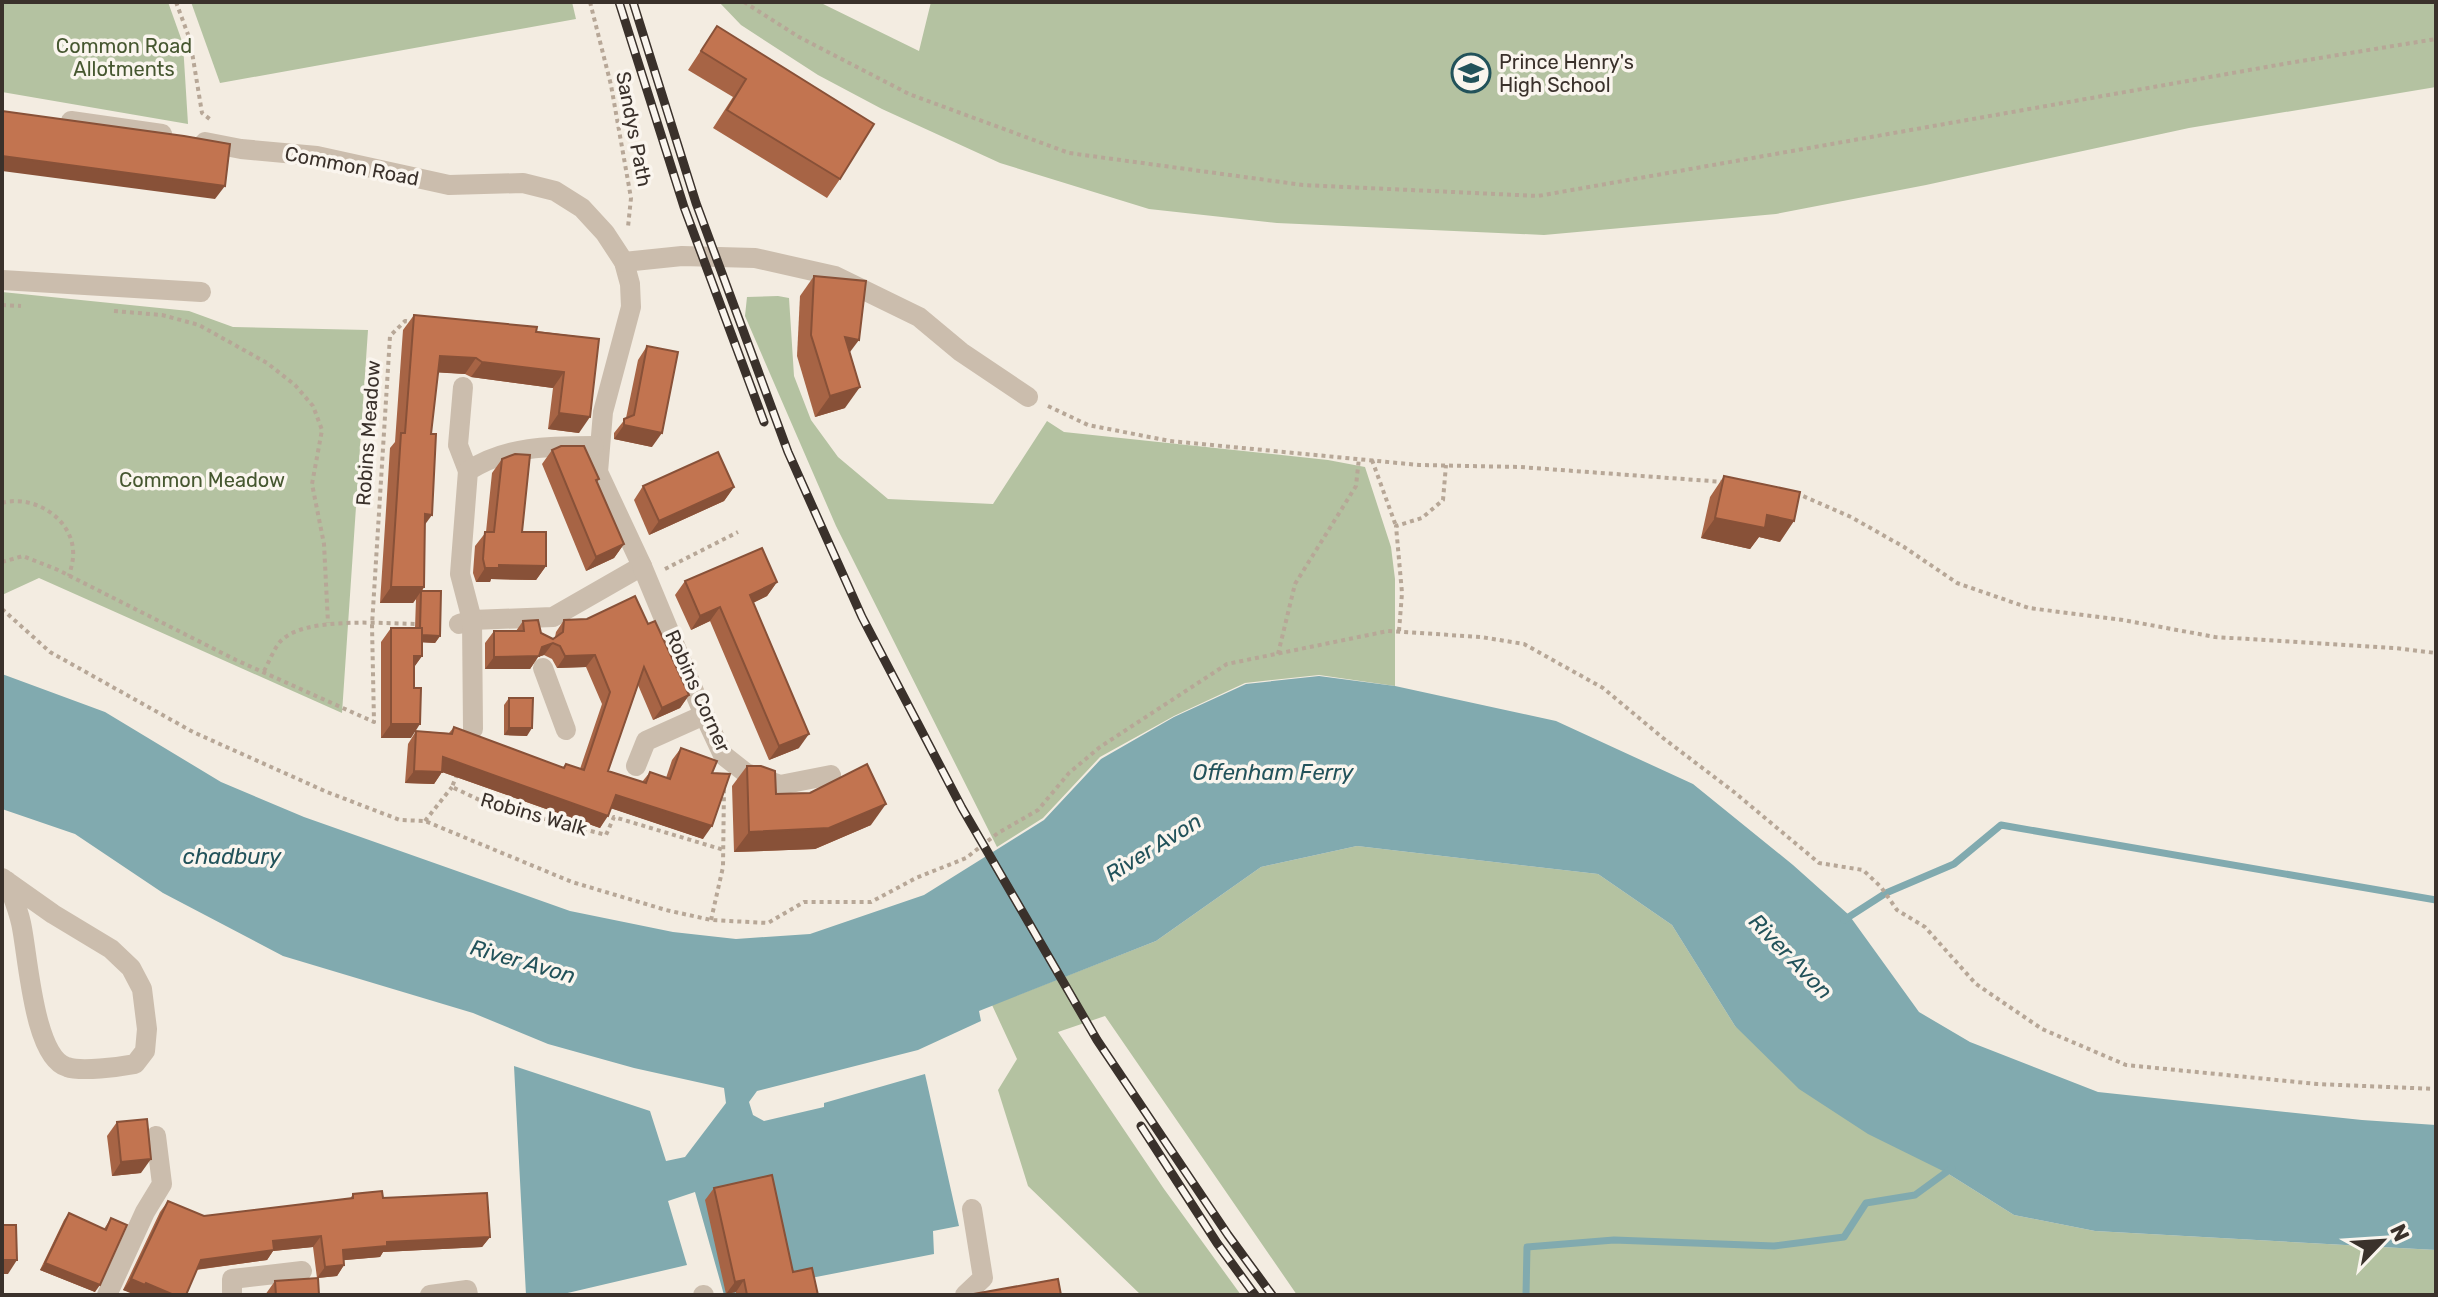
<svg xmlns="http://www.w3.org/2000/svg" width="2438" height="1297" viewBox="0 0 2438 1297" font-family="Rubik,sans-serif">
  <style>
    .green { fill: #b4c2a1 }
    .water { fill: #81aaaf }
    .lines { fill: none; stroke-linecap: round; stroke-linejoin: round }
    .stream { stroke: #81aaaf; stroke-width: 7 }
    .path { stroke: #b7a797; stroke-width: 4; stroke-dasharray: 4 4; stroke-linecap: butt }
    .minor { stroke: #cbbdad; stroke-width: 20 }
    .rail-casing { stroke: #3a312b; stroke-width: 9 }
    .rail { stroke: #faf5ee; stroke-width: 6; stroke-dasharray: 18; stroke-linecap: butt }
    .wall { fill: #a76445 }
    .shaded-wall { fill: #885138 }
    .building { fill: #c27450; stroke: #885138; stroke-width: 2 }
    .labels { text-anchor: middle; stroke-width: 7; stroke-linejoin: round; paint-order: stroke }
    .park-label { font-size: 20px; fill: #465730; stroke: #faf5ee }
    .poi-label { font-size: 20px; fill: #3a312b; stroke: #faf5ee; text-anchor: start }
    .street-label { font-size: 20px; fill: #3a312b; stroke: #faf5ee }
    .water-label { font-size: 22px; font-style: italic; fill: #22525a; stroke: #faf5ee }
  </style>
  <rect width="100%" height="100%" fill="#f3ece1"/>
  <g class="green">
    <path d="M2,2H168L183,44L188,124L2,92Z"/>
    <path d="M191,2H572L576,19L220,83Z"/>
    <path d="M719,2H819L919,51L931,2H2436V87L2189,128L1926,185L1776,214L1544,235L1277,223L1149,209L1000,163L882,109L818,75L741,25Z"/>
    <path d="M2,292L189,311L233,327L368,330L342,713L39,578L2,595Z"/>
    <path d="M778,296L789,298L794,376L811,420L838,457L888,499L993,504L1047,421L1064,432L1328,460L1365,467L1391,547L1395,579V686L1319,675L1245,683L1174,716L1100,757L1043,818L997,847L836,526L745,316L747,297Z"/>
    <path d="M1357,846L1598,874L1672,925L1735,1026L1947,1173L2014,1215L2095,1231L2436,1250V1295H1297L1105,1016L1058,1032L1164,1189L1241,1295H1141L1028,1186L998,1090L1017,1059L992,1005L1156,941L1261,867Z"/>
  </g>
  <path class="water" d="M2,674L105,712L221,782L304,817L570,911L673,932L736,939L810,934L924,895L1044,820L1101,759L1174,717L1246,684L1319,676L1395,686L1556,721L1693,784L1793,865L1849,915L1919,1012L1970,1042L2098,1092L2362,1120L2436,1125V1250L2095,1231L2014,1215L1947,1173L1868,1134L1799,1089L1735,1026L1672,925L1598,874L1357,846L1261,867L1156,941L979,1011L981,1021L918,1050L757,1091L749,1102L753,1115L764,1121L824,1107V1103L925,1074L959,1226L933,1231L934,1254L724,1295L695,1192L668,1201L687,1265L559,1295H526L514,1066L650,1111L666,1161L685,1157L726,1103L724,1088L634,1068L548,1044L473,1013L283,956L163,893L75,834L2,809Z"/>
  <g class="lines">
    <g class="stream">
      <path d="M1844,920L1886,893L1954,864L2001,825L2436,900"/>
      <path d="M1526,1295L1527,1247L1614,1240L1774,1246L1844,1237L1866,1203L1915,1195L1952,1168"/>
    </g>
    <g class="path">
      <path d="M176,2L190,40L202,113L211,120"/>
      <path d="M590,2L611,85L631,198L628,227"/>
      <path d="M744,2L799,37L909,94L1069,153L1303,185L1538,196L2289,63L2436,39"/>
      <path d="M2,305L21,306"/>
      <path d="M114,311L162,315L199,325L267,363L295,385L313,406L322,430L312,484L324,544L328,623"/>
      <path d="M1048,406L1088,425L1170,441L1419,465L1520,467L1724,482"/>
      <path d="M1372,460L1396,526"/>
      <path d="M1796,493L1851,517L1904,547L1957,583L2029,608L2123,620L2215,637L2395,648L2436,653"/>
      <path d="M2,503C33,494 71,518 73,550C74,559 71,568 69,576"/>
      <path d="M2,562L23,556L58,570L236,660L374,722L372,625L390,336L405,321L412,322"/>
      <path d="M665,569L738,532"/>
      <path d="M2,609L50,652L193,732L327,792L400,820L425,821L572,882L666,910L711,920L768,923L804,902H871L916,878L966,858L998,833L1038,810L1069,773L1100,747L1227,664L1388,631L1481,637L1524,644L1603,688L1663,738L1734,792L1819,863L1863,870L1881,887L1897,910L1925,927L1976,984L2042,1029L2126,1065L2317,1084L2436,1089"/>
      <path d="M1399,631L1402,593L1396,526L1422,518L1443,500L1446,465"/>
      <path d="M1278,654L1295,584L1356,486L1359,458"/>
      <path d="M264,671C269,662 273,651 279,643C301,615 387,624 421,624"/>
      <path d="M457,774L452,787L488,804L606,835L614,817L724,850"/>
      <path d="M425,821L452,787"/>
      <path d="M711,920L723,867L724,787"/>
    </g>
    <g class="minor">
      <path d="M71,121L162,134"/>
      <path d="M205,142L241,149L317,156L449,185L523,183L555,191L582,208L605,233L624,262L630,284L631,307L603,412L598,472L642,566L553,617L472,620L459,624"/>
      <path d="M624,262L682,256L755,258L835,276L919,317L961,352L1028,397"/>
      <path d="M2,280L201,292"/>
      <path d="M463,387L458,445L468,471"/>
      <path d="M642,566L701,708L723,755L746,773L780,785L831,775"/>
      <path d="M543,668L566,730"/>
      <path d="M473,729L472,620L460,574L468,471C506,446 550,446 594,446"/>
      <path d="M636,766L646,741L704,715"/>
      <path d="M2,878L53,914L111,949L131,968L142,989L147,1029L145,1051L135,1064C119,1067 81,1072 67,1067C33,1057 28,953 21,923C18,909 12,895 7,881"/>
      <path d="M107,1295L145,1212L162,1184L156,1136"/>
      <path d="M232,1295V1279L302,1271"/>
      <path d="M430,1295L467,1290L468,1295"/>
      <path d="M703,1295H704"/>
      <path d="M965,1295L983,1278L972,1209"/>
    </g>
    <defs>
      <g id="rail">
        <path d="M619,2L684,207L764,422"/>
        <path d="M633,2L696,203L788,452L862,617L962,808L1097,1040L1228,1235L1272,1295"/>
        <path d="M1141,1126L1217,1243L1255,1295"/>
      </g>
    </defs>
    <use href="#rail" class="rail-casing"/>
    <use href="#rail" class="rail"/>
  </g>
  <g class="wall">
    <path d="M717,26L840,179L827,198L713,128L733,97L688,70Z"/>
    <path d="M814,276L850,353L845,408L815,417L797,356L800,296Z"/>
    <path d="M414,315L599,339L579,433L548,429L553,388L471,377L465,374L438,372L431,434L425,524L424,587L422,591L440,636L435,643L422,642V656L414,667L411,738H381V642L391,628H415L416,599L413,603H380L390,448L395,442L403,330Z"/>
    <path d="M647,346L652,447L614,439V433L626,418L638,360Z"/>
    <path d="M552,450L599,479L597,482L624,544L614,558L586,571L542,464Z"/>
    <path d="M502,459L522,532L546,566L536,580L491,579L490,582H476L473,573L475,546L486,532L492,473Z"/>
    <path d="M1724,476L1780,542L1759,537L1750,549L1701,538L1710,497Z"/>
    <path d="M643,486L734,487L724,501L649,535L634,500Z"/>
    <path d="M685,581L777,582L767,596L753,603L799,748L769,760L710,621L691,630L675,595Z"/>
    <path d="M564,620L648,624L689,695L680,708L653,720L638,685L608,771L642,782L650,772L666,778L672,760L681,748L712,773L703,839L611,808L600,828L442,772L434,784L405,783L408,744L416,731L449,733L454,727L563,768L566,764L580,769L602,704L586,667L557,668L552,659L544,655L538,657L530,669H485V643L494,631H516L523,621L541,633L553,639L555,637L556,632Z"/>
    <path d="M509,698L527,736L504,735V705Z"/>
    <path d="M747,766L776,794L871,825L815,849L734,852L732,786Z"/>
    <path d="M117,1122L141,1173L112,1176L107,1136Z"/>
    <path d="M714,1188L793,1272L818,1295H736V1292L726,1294L705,1200Z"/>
    <path d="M353,1194L383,1198L490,1237L482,1247L383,1252L380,1257L344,1260V1265L337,1276L318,1278L319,1295H265L275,1281L317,1278L313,1247L273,1251L267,1260L196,1270L186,1295H141L123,1290L160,1212L168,1201L204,1216L350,1199Z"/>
    <path d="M69,1213L104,1229L111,1218L95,1292L40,1270L64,1220Z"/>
  </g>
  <g class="shaded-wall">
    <path d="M2,156L225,186L215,199L2,171Z"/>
    <path d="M845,337L859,340L844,360Z"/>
    <path d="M440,356L476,358L465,374L429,372Z"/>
    <path d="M482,362L564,372L553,388L471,377Z"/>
    <path d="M860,387L845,408L815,417L830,396Z"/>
    <path d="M559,413L590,417L579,433L548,429Z"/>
    <path d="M624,425L662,433L652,447L614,439Z"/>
    <path d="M734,487L724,501L649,535L659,521Z"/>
    <path d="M425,514L432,515L421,530Z"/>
    <path d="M1767,515L1794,521L1780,542L1759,537L1750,549L1701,538L1715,518Z"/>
    <path d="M624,544L614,558L586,571L596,557Z"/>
    <path d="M499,565L546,566L536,580L491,579L490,582H476L485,568Z"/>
    <path d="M777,582L767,596L740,609L750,595Z"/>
    <path d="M391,587H424L413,603H380Z"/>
    <path d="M720,607L710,621L691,630L700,616Z"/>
    <path d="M420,635L440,636L435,643L415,642Z"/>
    <path d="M553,643L544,655L538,657L530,669H485L494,657L542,647Z"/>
    <path d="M595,655L586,667L557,668L565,656Z"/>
    <path d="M414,656H422L412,670Z"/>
    <path d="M689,695L680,708L653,720L662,708Z"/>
    <path d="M391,724H420L411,738H381Z"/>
    <path d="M509,728H532L527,736L504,735Z"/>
    <path d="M809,734L799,748L769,760L779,746Z"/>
    <path d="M443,757L608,816L600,828L442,772L434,784L405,783L414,771Z"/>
    <path d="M616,795L712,826L703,839L607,807Z"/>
    <path d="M886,804L871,825L815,849L734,852L749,832Z"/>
    <path d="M151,1159L141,1173L112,1176L121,1162Z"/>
    <path d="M321,1236L313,1247L273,1251L267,1260L193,1270L201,1260L273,1241Z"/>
    <path d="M490,1237L482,1247L383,1252L380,1257L335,1261L343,1250L387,1242Z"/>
    <path d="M2,1260H17L8,1274H2Z"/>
    <path d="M45,1263L100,1285L95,1292L40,1270Z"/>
    <path d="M344,1265L337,1276L317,1278L325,1267Z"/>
    <path d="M131,1279L146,1283L174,1295H135L123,1290Z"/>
    <path d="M744,1280L736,1292L726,1294L735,1282Z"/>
  </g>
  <g class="building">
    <path d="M717,26L874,124L840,179L727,110L746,79L701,51Z"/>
    <path d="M2,111L184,136L230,144L225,186L2,156Z"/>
    <path d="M814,276L866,281L859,340L845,337L860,387L830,396L811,335Z"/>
    <path d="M414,315L537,327L536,332L599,339L590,417L559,413L564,372L482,362L476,358L440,356L431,434H436L432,515L425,514L424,587H391L401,433H405Z"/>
    <path d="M647,346L678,352L662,433L624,425V419L634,415Z"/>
    <path d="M561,446H584L599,479L596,480L624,544L596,557L552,450Z"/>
    <path d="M718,452L734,487L659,521L643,486Z"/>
    <path d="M515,454L530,455L522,532H546V566L499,565V568H485L483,559L485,532H494L502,459Z"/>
    <path d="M1724,476L1800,492L1794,521L1767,515L1765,528L1715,518Z"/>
    <path d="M762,548L777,582L750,595L809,734L779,746L720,607L700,616L685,581Z"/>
    <path d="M421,591H441L440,636L422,635V628H420Z"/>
    <path d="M635,596L648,624L655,621L689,695L662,708L644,667L608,771L646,783L650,772L670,779L681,748L717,761L712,773L730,774L712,826L616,795L608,816L443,757L442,772L414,771L416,731L452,734L454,727L564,768L566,764L584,770L610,692L595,655L565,656L560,646L553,643L542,647L539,656L494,657V631H524L523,621L538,620L541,633L553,639L563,632L564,620L587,619Z"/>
    <path d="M391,628H422V656H414V688H421L420,724H391Z"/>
    <path d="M509,698H533L532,728H509Z"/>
    <path d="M867,764L886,804L829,828L749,832L747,766H761L775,771L776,794L810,793Z"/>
    <path d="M147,1119L151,1159L121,1162L117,1122Z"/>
    <path d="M772,1175L793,1272L812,1268L818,1295H747L744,1280L735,1282L714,1188Z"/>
    <path d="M382,1191L383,1198L487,1193L490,1237L387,1242V1246L343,1250L344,1265L325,1267L321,1236L273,1241L274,1250L201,1260L186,1295H174L146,1283L145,1285L131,1279L168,1201L204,1216L353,1198V1194Z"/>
    <path d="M69,1213L106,1230L111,1218L127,1225L100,1285L45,1263Z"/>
    <path d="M2,1225H16L17,1260H2Z"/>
    <path d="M318,1278L319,1295H276L275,1281Z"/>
    <path d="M1058,1279L1061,1295H968Z"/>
  </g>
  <defs>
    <symbol id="school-ring" viewBox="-11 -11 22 22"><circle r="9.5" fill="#faf5ee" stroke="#22525a" stroke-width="1.5"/><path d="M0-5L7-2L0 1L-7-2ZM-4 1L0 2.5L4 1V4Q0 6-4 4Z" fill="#22525a"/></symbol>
  </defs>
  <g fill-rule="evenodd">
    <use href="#school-ring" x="1449" y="51" width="44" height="44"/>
  </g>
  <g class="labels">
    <g class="park-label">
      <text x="124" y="53">Common Road<tspan x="124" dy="23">Allotments</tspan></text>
      <text x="202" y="487">Common Meadow</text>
    </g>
    <g class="poi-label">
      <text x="1499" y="69">Prince Henry's<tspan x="1499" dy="23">High School</tspan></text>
    </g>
    <g class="street-label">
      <text transform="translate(634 129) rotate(79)" y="7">Sandys Path</text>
      <text transform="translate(352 166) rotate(11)" y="7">Common Road</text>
      <text transform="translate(368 433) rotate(-86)" y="7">Robins Meadow</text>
      <text transform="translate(698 691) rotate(66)" y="7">Robins Corner</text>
      <text transform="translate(534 814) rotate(16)" y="7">Robins Walk</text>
    </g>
    <g class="water-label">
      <text x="1273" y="780">Offenham Ferry</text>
      <text transform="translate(1153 847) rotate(-32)" y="8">River Avon</text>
      <text x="232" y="864">chadbury</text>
      <text transform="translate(1791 956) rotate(46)" y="8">River Avon</text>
      <text transform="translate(523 961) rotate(16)" y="8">River Avon</text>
    </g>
  </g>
  <rect width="2438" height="1297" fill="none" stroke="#3a312b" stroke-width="8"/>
  <g transform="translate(2382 1241) rotate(65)" stroke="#faf5ee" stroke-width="6" paint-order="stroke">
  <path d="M0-6L14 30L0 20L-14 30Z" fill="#3a312b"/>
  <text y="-12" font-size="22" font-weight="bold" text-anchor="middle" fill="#3a312b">N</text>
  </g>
</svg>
